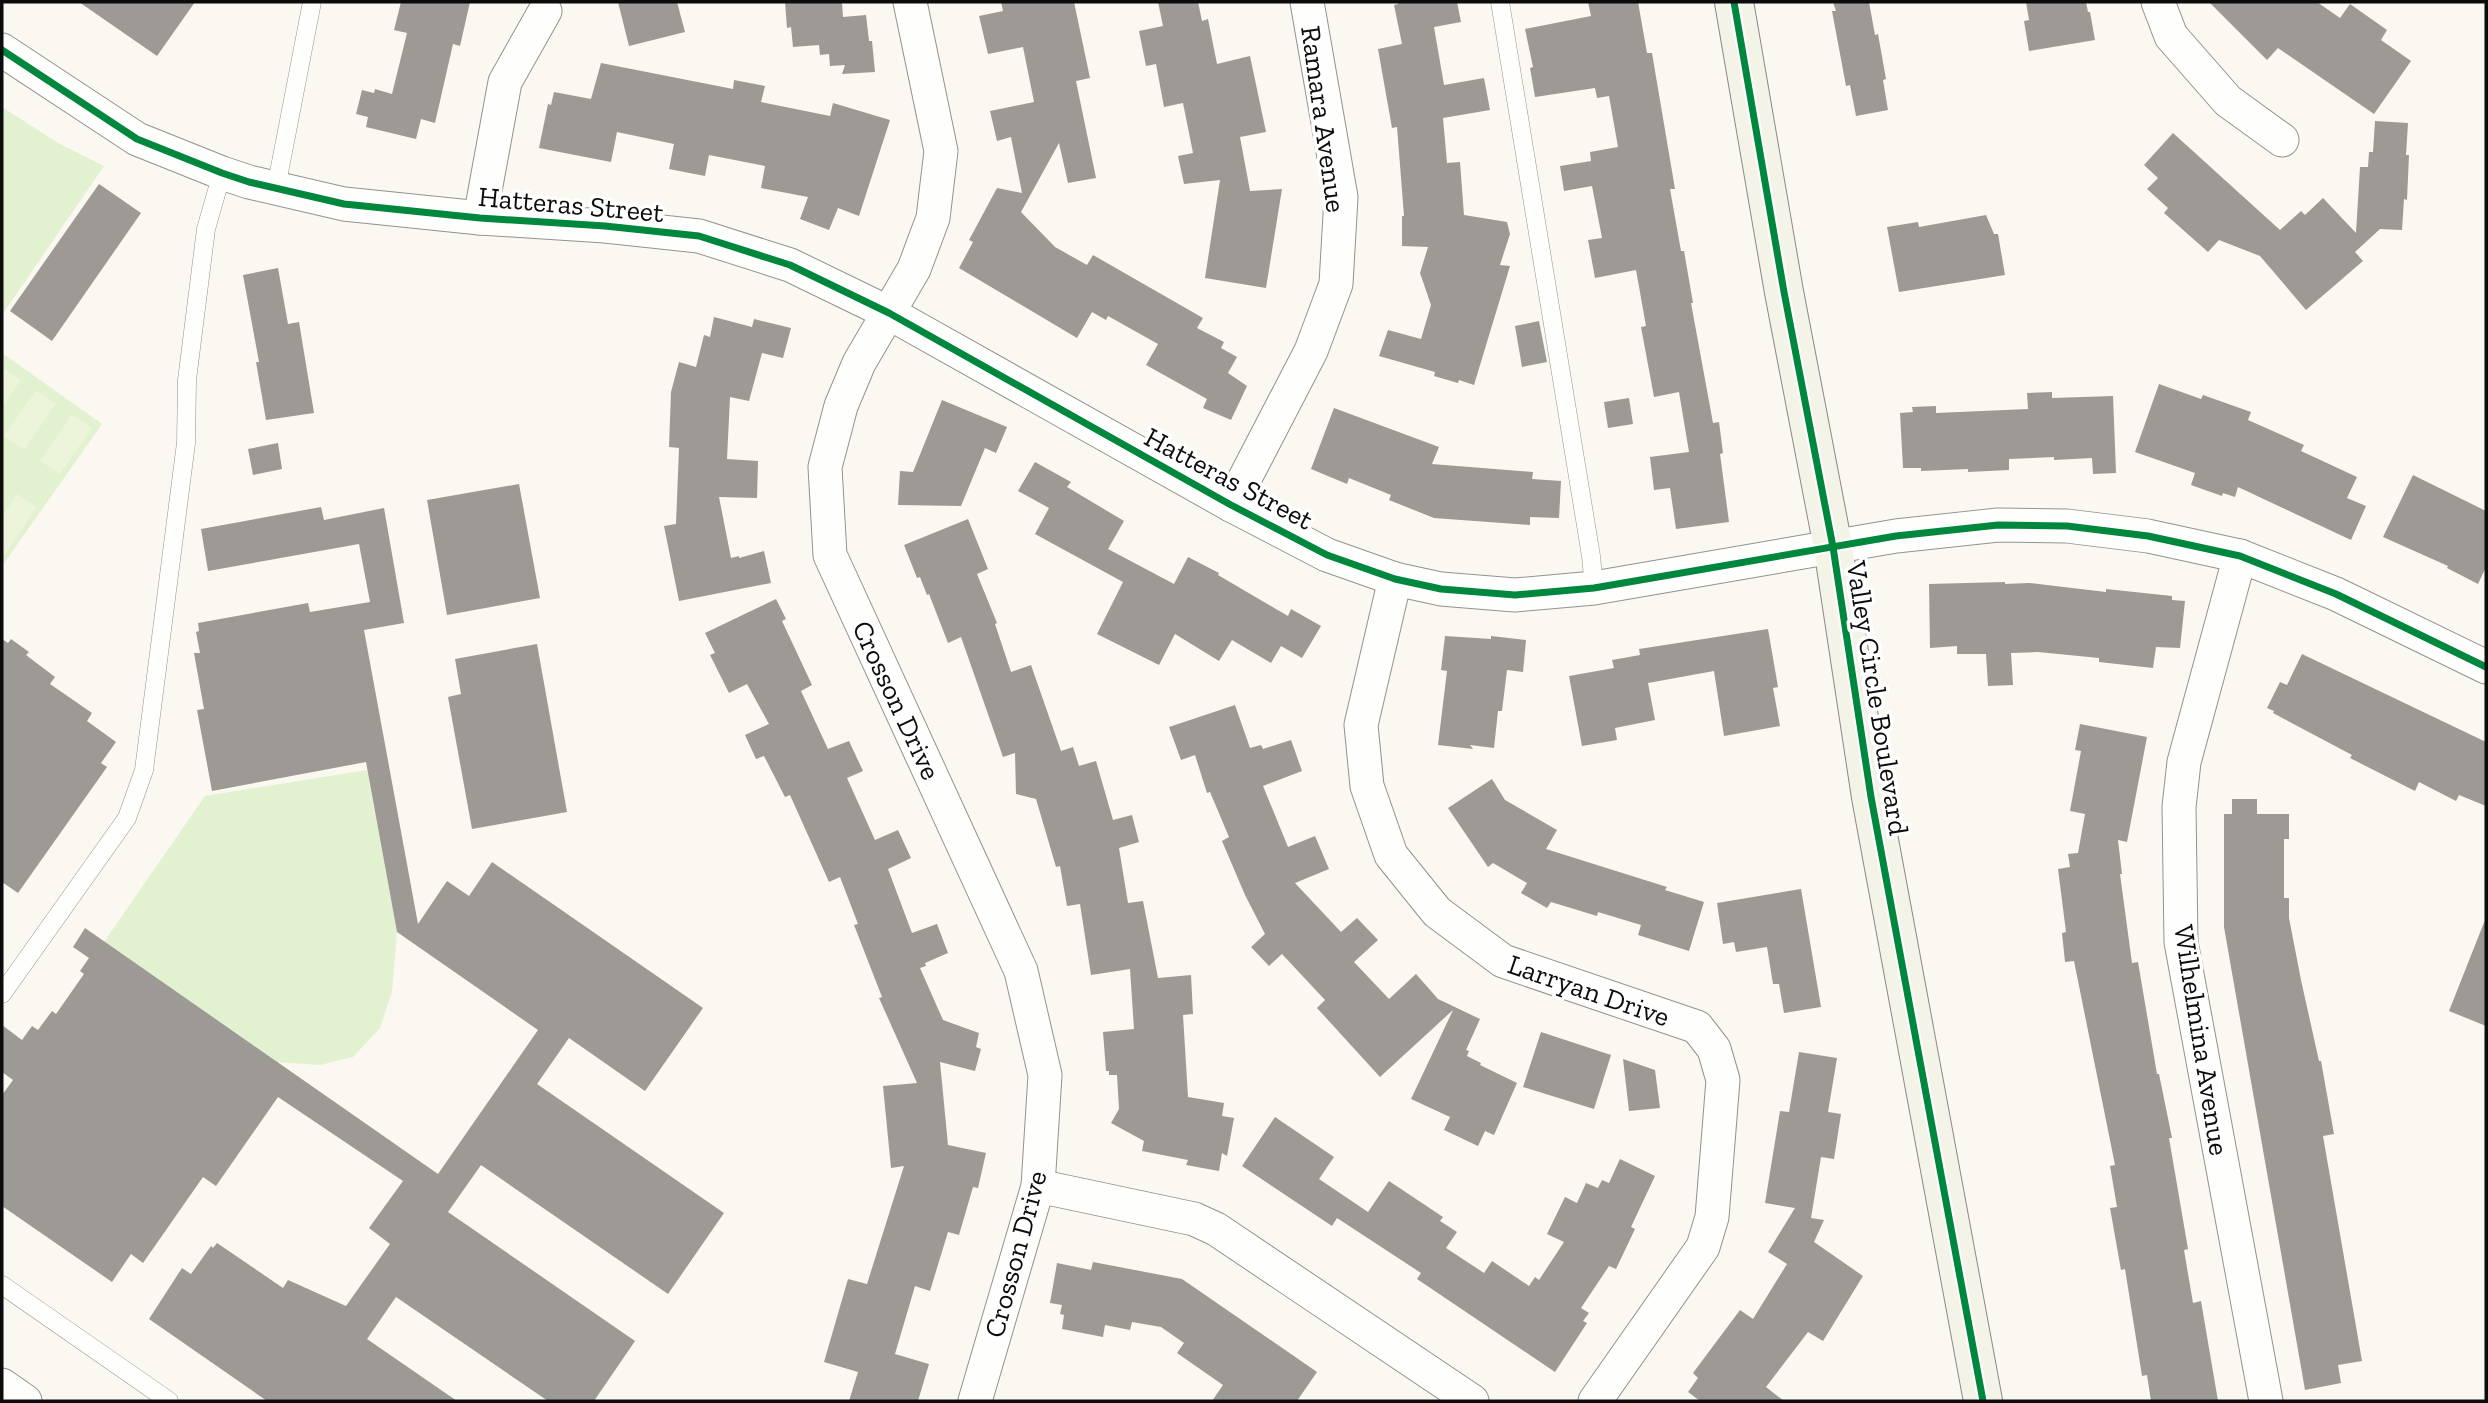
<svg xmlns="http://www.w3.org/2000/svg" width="2488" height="1403" viewBox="0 0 2488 1403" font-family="'Zilla Slab',serif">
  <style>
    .green { fill: #e2f1cf }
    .pitch { fill: #ecf4d9 }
    .building { fill: #9d9a96 }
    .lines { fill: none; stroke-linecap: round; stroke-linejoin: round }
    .service-casing { stroke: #93928f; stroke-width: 19 }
    .minor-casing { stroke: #93928f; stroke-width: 35 }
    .secondary-casing { stroke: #8a8985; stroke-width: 40 }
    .service { stroke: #fefefd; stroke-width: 18 }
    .minor { stroke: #fefefd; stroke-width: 33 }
    .secondary { stroke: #f4f3e8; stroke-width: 38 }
    .cycleway-casing { stroke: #fff; stroke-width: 11 }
    .cycleway { stroke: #00873e; stroke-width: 7 }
    .labels { text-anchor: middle; stroke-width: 7; stroke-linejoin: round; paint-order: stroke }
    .street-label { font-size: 28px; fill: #0c0c0c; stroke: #fff }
  </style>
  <rect width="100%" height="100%" fill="#faf8f0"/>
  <g class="green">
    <path d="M2,107L58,143L104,166L2,315Z"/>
    <path d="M2,353L102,424L2,566Z"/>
    <path d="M367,770L397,932L392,991L380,1028L353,1057L320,1065L277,1062L104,942L205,796Z"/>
  </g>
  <g class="pitch">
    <path d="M2,367L21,380L2,408Z"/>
    <path d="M36,390L56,404L24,450L4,436Z"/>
    <path d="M72,414L92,428L60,474L40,461Z"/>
    <path d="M17,494L37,507L5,554L2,552V516Z"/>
  </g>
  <g class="building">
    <path d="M79,2H195L157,56Z"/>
    <path d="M401,2H470L460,46L453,44L435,123L421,119L416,139L366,127L368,117L356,114L362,90L374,93L375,89L392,94L407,33L394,30Z"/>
    <path d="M618,2H677L685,32L629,46Z"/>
    <path d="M785,2H842L843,17L866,15L869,41H872L875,72L842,74L845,65L830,66L829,54L820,55L819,45L793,47L791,27L787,28Z"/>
    <path d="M1001,2H1074L1090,78L1076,81L1096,178L1068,183L1059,143L1021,212L1055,247L1087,265L1093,255L1203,318L1197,328L1224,342L1221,348L1237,357L1228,373L1247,386L1231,420L1203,408L1207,399L1146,365L1158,344L1108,316L1106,320L1092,312L1077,338L959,268L973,242L969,240L997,188L1022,193L1011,137L997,141L990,111L1034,102L1023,47L988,54L979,16L1003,11Z"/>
    <path d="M1158,2H1198L1202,21L1208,19L1217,64L1250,56L1266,132L1240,137L1250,191L1282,189L1266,288L1205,278L1220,180L1184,184L1178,156L1193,153L1183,103L1164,107L1156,64L1146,66L1139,31L1163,26Z"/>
    <path d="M1397,2H1457L1461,22L1434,27L1444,85L1484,78L1490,110L1443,118L1447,163L1460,162L1464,215L1507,222L1510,234L1500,265L1510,266L1474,385L1459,380L1458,383L1434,376L1435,372L1379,356L1388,330L1421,339L1431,305L1420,273L1428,247L1402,246V216H1404L1397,127L1392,128L1378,49L1402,44L1394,5L1398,4Z"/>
    <path d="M1588,2H1638L1647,53H1652L1675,189H1670L1681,251H1684L1693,303H1691L1713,423L1719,422L1723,453L1720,454L1729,522L1676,529L1670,488L1654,490L1650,457L1689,452L1679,392L1654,397L1641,327L1646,326L1636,270L1595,278L1588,240L1602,238L1592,186L1564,191L1560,166L1591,161L1590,152L1618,147L1609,96L1597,98L1595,88L1535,97L1530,68L1533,67L1525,29L1591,16Z"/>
    <path d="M1833,2H1869L1875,35L1878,34L1886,79L1883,80L1888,110L1856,116L1850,85L1846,86L1832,11H1836Z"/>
    <path d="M2026,2H2086L2088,12H2090L2095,40L2029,51L2024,21L2029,20Z"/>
    <path d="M2209,2H2317L2340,18L2350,4L2387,30L2381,40L2411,61L2374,114L2278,48L2267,60Z"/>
    <path d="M601,63L733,89L734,80L765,86L761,102L830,116L833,103L890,120L859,216L838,208L829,230L800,219L808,197L761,188L765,166L709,155L705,176L669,169L674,144L617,132L611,162L539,148L548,104L551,105L554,92L591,99Z"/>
    <path d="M2375,121L2408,123L2406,155H2409L2407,200L2404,199L2402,230L2380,229L2355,252L2363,261L2306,310L2260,256L2219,240L2208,252L2164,213L2168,208L2147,189L2158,178L2144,165L2173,133L2280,230L2301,211L2305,215L2323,198L2356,233L2360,167H2368L2369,152H2373Z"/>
    <path d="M99,184L141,213L52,341L10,311Z"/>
    <path d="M1986,215L1994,234H1998L2005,275L1899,292L1887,227L1918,222L1919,227Z"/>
    <path d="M278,268L288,324L299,322L314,413L266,420L256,362H259L243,275Z"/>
    <path d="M714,317L752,327L754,319L791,328L783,358L762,353L749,401L730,397L727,459L758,461L757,498L719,497L731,558L739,556V558L764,551L771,583L679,601L664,526L676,524L679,448L669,447L671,392L679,362L696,367L704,335L710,337Z"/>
    <path d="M1539,321L1547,362L1522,367L1515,326Z"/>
    <path d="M2159,384L2201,399L2203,395L2251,412L2248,420L2304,445L2301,451L2357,477L2347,498L2366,506L2351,540L2238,487L2235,497L2223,493L2222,496L2191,485L2195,473L2135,452Z"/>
    <path d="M2052,392V398L2113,396L2116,473L2093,474L2092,458L2054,460V457L2009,459V470L1968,472V469L1921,471V468H1903L1900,413L1913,412L1912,407L1936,406V413L2028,409L2027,393Z"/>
    <path d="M1629,398L1633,424L1608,428L1604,402Z"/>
    <path d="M942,400L1007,427L996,453L985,448L961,506L898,505L900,471L913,472Z"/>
    <path d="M1334,408L1439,447L1432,464L1533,472L1532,479L1561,481L1559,518L1530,517V525L1434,518L1389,500L1391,495L1349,478L1347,484L1311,469Z"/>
    <path d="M278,443L282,469L253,475L248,449Z"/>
    <path d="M1035,462L1071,482L1067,487L1124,521L1108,549L1174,584L1188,557L1219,573L1218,575L1288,616L1291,609L1321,626L1302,658L1281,646L1271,663L1232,640L1219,661L1175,634L1159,665L1097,634L1123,582L1035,534L1049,508L1018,491Z"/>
    <path d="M2413,475L2486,511V567L2478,584L2447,568L2448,566L2383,537Z"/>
    <path d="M519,484L540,598L447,615L427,500Z"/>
    <path d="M321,507L324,520L384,508L404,623L364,630L418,924L447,881L469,896L492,862L703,1008L645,1091L569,1038L537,1084L724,1213L668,1294L481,1165L448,1212L635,1341L594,1401H548L396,1297L367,1339L457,1401H267L149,1319L182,1268L191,1274L211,1246L213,1248L217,1243L283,1288L288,1280L346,1306L390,1244L369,1228L403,1181L278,1097L216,1186L203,1177L143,1263L131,1254L112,1282L2,1206V1095L13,1080L2,1072V1025L22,1040L32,1026L38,1030L52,1011L56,1014L84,974L80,971L89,958L73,947L85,928L438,1174L538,1030L397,932L366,762L212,791L197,710L204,709L194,653H200L196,632L199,631L198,623L308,603L310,612L370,602L359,544L208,571L201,529Z"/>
    <path d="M968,519L988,569L977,574L997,623L995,624L1011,672L1031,665L1061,751L1073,747L1079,766L1096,761L1113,820L1132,815L1139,842L1119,848L1128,903L1143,901L1158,978L1191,975L1193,1014L1183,1015L1188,1097L1224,1103L1222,1116L1234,1118L1227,1156L1222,1153L1219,1171L1186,1165L1188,1160L1142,1151L1144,1141L1111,1123L1119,1109L1117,1075H1109V1071H1106L1103,1032L1134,1029L1130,969L1091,975L1080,904L1067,906L1060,866L1056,867L1036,799L1016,794L1015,753L1003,757L961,637L948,643L929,594L927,595L920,577L917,578L904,545Z"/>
    <path d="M2005,582V584L2029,583L2106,592V589L2172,596V600L2185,601L2180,648L2156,647L2153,668L2099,662V658L2038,652L2011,653L2013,685L1988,686L1986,654H1957V646L1930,648L1929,584Z"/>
    <path d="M776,599L786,619L782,621L812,685L801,691L828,749L849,741L863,771L847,778L875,840L898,830L911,858L888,869L912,933L937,924L948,953L925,963L926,966L920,968L943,1020L979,1033L976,1047L981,1049L975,1071L940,1062L948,1145L986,1153L978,1188L973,1187L959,1235L948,1232L930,1291L915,1286L895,1354L929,1364L918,1401H849L858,1372L824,1362L848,1279L867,1284L904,1166L891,1168L883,1086L917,1083L879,998L882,997L854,925L858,924L840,877L829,882L790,795L785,797L764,756L756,759L745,735L769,724L747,684L729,693L710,655L715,653L705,633Z"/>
    <path d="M1768,629L1778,687L1773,688L1780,726L1724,736L1714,671L1648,683L1655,720L1615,728L1617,740L1582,746L1569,676L1614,668L1612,660L1640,655L1639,649Z"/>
    <path d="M1445,636L1491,639V636L1526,640L1523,672L1507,670L1502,711H1498L1494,748L1470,745L1473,749L1438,745L1447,671L1441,670Z"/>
    <path d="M2,639L8,643L11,639L29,652L26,655L55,677L50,684L92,713L87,721L116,742L101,763L107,767L18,893L2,882Z"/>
    <path d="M537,644L567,812L472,829L448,697L461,694L455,659Z"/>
    <path d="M2302,654L2486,742V806L2459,795L2456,801L2419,782L2415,791L2350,758L2352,755L2273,713L2274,711L2267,708L2280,682L2287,685Z"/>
    <path d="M1235,705L1250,748L1261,745L1263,749L1291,740L1302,771L1263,786L1288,847L1315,836L1329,869L1295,883L1341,932L1357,918L1378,940L1354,962L1389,999L1416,974L1438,999L1480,1019L1466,1050L1469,1051L1467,1056L1481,1063L1480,1065L1517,1083L1494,1135L1485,1131L1478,1146L1444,1130L1450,1117L1411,1099L1453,1010L1380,1077L1317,1008L1325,1000L1282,954L1269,966L1251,947L1265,934L1245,895L1222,841L1229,837L1210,792L1207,793L1195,755L1181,760L1169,727Z"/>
    <path d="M2080,724L2147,737L2127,842L2118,840L2122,874H2120L2132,963L2138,962L2157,1074H2159L2172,1138H2169L2188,1249L2184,1250L2193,1303L2201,1301L2218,1401H2151L2147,1375L2142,1376L2125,1269L2121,1270L2110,1208L2117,1207L2110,1166L2115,1165L2074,961L2065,962L2062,933L2066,932L2058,869L2070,867L2068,854L2078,853L2085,814L2070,811L2081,751L2075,750Z"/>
    <path d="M1492,779L1505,800L1557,830L1546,849L1667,887L1665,890L1704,902L1689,951L1638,935L1641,925L1598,912L1597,916L1551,902L1547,908L1521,893L1527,883L1493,863L1488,867L1448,808Z"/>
    <path d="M2232,799H2257V814H2289V839H2284V898H2289V918L2301,980L2319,1061H2321L2334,1134L2323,1136L2362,1361L2338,1365L2341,1383L2305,1390L2224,927V814H2232Z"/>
    <path d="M1801,889L1821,1007L1784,1013L1779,984H1773L1767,947L1736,952L1734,942L1723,944L1717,903Z"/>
    <path d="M2485,920H2486V1026L2449,1011Z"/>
    <path d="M1541,1032L1611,1055L1594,1109L1523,1087Z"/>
    <path d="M1799,1052L1837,1058L1828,1112L1841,1114L1834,1159L1821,1157L1811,1218L1824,1220L1814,1242L1863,1276L1823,1341L1808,1332L1766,1387L1784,1401H1700L1688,1392L1698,1378L1693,1373L1740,1310L1753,1319L1787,1264L1768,1252L1795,1208L1765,1203L1780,1111L1789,1112Z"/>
    <path d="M1623,1059L1655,1070L1660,1108L1629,1111Z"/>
    <path d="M1275,1117L1334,1157L1319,1179L1368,1212L1389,1181L1443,1217L1440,1221L1457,1232L1446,1248L1484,1273L1492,1261L1529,1286L1535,1277L1539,1280L1564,1242L1547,1234L1565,1197L1577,1203L1586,1183L1598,1188L1602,1180L1609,1183L1620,1159L1655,1176L1631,1227L1635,1229L1616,1269L1609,1266L1581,1308L1589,1313L1583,1321L1587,1323L1555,1372L1417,1279L1421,1273L1337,1218L1332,1226L1242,1166Z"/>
    <path d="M1093,1262L1182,1279L1317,1372L1297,1401H1212L1223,1385L1177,1353L1184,1343L1161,1327L1132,1322L1130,1330L1105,1325L1103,1337L1062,1329L1064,1315L1060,1314L1062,1305L1050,1303L1057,1263L1091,1270Z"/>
  </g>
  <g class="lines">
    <defs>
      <g id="service">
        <path d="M1500,2L1591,556L1594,588"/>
        <path d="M276,188L312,2"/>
        <path d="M2,994L127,818L144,770L186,443L187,380L206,229L222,173"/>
        <path d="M2,1285L169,1401"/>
      </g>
      <g id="minor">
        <path d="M910,2L941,151L933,218L914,269L859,363L841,406L825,467L830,555L1021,971L1045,1075L1038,1186L975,1401"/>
        <path d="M2158,2L2171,36L2228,101L2282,140"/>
        <path d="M2,50L137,139L222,173L249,182L344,204L480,218L605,226L699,236L790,265L889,313L1231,505L1327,555L1395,579L1441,589L1515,595L1594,588L1896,536L1998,525L2067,526L2148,536L2240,556L2336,594L2486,667"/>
        <path d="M480,218L505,82L545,11"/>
        <path d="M1231,505L1311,351L1336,284L1341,197L1307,2"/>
        <path d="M2240,556L2184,762L2179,807L2181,942L2266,1401"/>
        <path d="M1395,579L1361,725L1367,786L1391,855L1437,912L1503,961L1697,1027L1714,1049L1723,1080L1712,1217L1703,1247L1595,1401"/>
        <path d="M1038,1186L1194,1219L1216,1229L1472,1401"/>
        <path d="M2,1385L25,1401"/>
      </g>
      <path id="secondary" d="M1734,2L1784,292L1833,547L1871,797L1983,1401"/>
    </defs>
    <use href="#service" class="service-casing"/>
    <use href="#minor" class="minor-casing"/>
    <use href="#secondary" class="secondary-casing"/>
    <use href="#service" class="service"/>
    <use href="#minor" class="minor"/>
    <use href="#secondary" class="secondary"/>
    <defs>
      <g id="cycleway">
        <path d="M1734,2L1784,292L1833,547L1871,797L1983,1401"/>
        <path d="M2,50L137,139L222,173L249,182L344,204L480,218L605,226L699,236L790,265L889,313L1231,505L1327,555L1395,579L1441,589L1515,595L1594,588L1896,536L1998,525L2067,526L2148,536L2240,556L2336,594L2486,667"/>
      </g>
    </defs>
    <use href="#cycleway" class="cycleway-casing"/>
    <use href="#cycleway" class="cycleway"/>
  </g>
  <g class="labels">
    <g class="street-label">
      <text transform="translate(1324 119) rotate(82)" y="10">Ramara Avenue</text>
      <text transform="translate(571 204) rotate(5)" y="10">Hatteras Street</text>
      <text transform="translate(1229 478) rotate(28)" y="10">Hatteras Street</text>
      <text transform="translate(1878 698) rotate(81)" y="10">Valley Circle Boulevard</text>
      <text transform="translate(897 700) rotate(65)" y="10">Crosson Drive</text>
      <text transform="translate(1589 990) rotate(19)" y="10">Larryan Drive</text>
      <text transform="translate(2202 1040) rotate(81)" y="10">Wilhelmina Avenue</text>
      <text transform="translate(1015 1254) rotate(-75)" y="10">Crosson Drive</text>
    </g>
  </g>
  <rect width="2488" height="1403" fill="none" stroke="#0c0c0c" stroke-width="7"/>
</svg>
